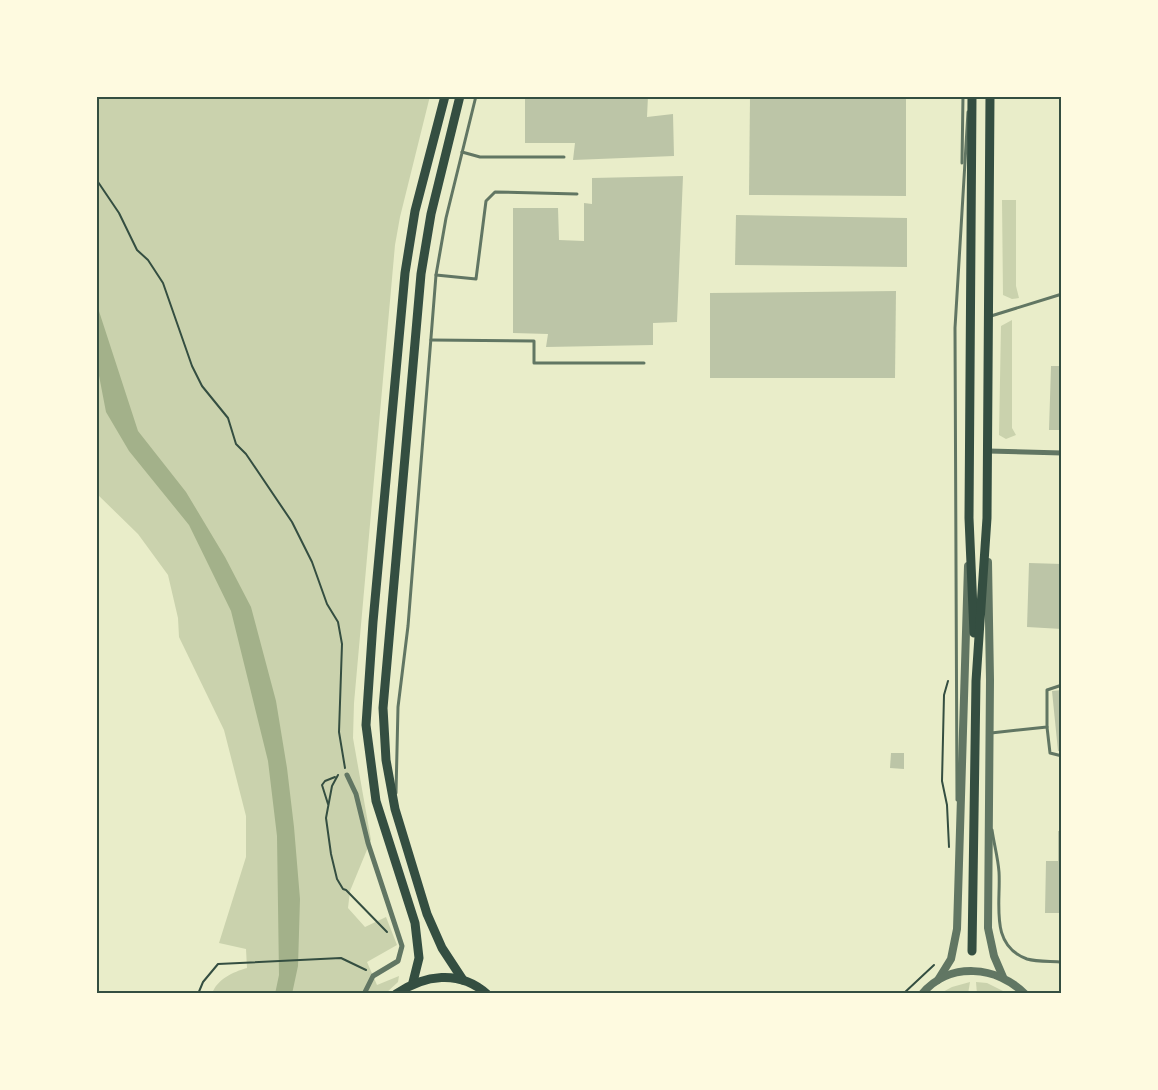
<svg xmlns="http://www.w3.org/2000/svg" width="1158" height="1090" viewBox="0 0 1158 1090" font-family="Raleway,sans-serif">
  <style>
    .green { fill: #cad2ad }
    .water { fill: #a3b18a }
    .building { fill: #bcc5a7 }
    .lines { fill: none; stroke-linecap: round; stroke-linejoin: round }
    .path { stroke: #344e41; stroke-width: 2 }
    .service { stroke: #617663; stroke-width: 3 }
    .minor { stroke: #617663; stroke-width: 5 }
    .tertiary { stroke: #617663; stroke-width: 8 }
    .primary { stroke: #344e41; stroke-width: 9 }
    .neatline { fill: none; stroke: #344e41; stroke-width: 2 }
  </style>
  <rect width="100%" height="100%" fill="#e9edc9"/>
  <g class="green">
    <path d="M96,96H430L400,217L395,245L354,703L353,738L371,840L350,891L348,908L365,927L386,917L397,945L367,962L377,985L399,976L398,982L385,994H212C217,979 233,972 247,968L246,949L219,943L246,857V816L224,730L179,637L178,618L168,575L138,534L96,493Z"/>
    <path d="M1002,200H1016V286L1019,298L1012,299L1003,295Z"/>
    <path d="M1012,320V428L1016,435L1006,439L999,435L1001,326Z"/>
    <path d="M970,982L968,994H939L952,987Z"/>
    <path d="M976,982L987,983L1009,994H977Z"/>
  </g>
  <path class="water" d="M96,302L138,431L186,492L225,557L251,607L276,701L287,768L294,827L300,899L298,966L292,994H275L279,975L277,836L268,761L231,611L189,525L129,451L106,412L96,360Z"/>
  <g class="building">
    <path d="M525,96H648L647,117L673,114L674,156L573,160L575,143H525Z"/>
    <path d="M750,97L906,98V196L749,195Z"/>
    <path d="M683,176L677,322L653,323V345L546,347L548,334L513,333V208H558L559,240L584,241V203L592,204V178Z"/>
    <path d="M736,215L907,218V267L735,265Z"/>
    <path d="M896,291L895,378H710V293Z"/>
    <path d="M1051,366H1062V430H1049Z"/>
    <path d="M1029,563L1062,564V629L1027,627Z"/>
    <path d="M1062,690V751H1058L1052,691Z"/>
    <path d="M891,753H904V769L890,768Z"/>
    <path d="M1058,831H1062V913H1045L1046,861H1058Z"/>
  </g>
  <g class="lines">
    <g class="path">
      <path d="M96,179L119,213L137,250L148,260L163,283L192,366L202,386L228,418L236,444L246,454L292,522L312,562L327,604L338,622L342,644L339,732L345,768"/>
      <path d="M948,681L944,695L942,781L947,805L949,847"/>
      <path d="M338,775L332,786L326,818L331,854L337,879L343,889L346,890L387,932"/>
      <path d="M328,804L322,785L325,781L335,777"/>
      <path d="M198,994L203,982L218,964L341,958L366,970"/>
      <path d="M903,994L934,965"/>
    </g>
    <g class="service">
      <path d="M462,152L480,157H564"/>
      <path d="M962,163L963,96"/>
      <path d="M1062,207V220"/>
      <path d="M436,275L476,279L486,201L495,192L577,194"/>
      <path d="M991,316L1062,294"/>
      <path d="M431,340L534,341V363H644"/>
      <path d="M1047,727L1050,753L1062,756"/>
      <path d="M991,733L1047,727V690L1062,685"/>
      <path d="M396,793L398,707L408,626L436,275L446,218L476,96"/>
      <path d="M957,800L955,328L968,112"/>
      <path d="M992,830C994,844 998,858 999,872C1001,904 989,945 1027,959C1037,962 1051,961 1062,962"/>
    </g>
    <g class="minor">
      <path d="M988,451L1062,453"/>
      <path d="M347,775L356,794L368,843L402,946L398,961L373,976L364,994"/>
    </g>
    <g class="tertiary">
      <path d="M988,562L990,680L988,928L994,956L1003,977"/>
      <path d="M938,980L951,959L957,929L968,566"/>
      <path d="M922,994C949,961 998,966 1025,994"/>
    </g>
    <g class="primary">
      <path d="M460,96L431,214L421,274L383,708L386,760L395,809L427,914L442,948L463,980"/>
      <path d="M972,96L969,518L974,633"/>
      <path d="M972,951L976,681L987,518L990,96"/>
      <path d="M413,982L419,958L415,923L376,801L366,725L373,622L405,273L415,211L445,96"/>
      <path d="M396,994C424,975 459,969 487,994"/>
    </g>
  </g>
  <rect width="1158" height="1090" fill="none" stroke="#fefae0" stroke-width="195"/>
  <rect x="98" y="98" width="962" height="894" class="neatline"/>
</svg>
